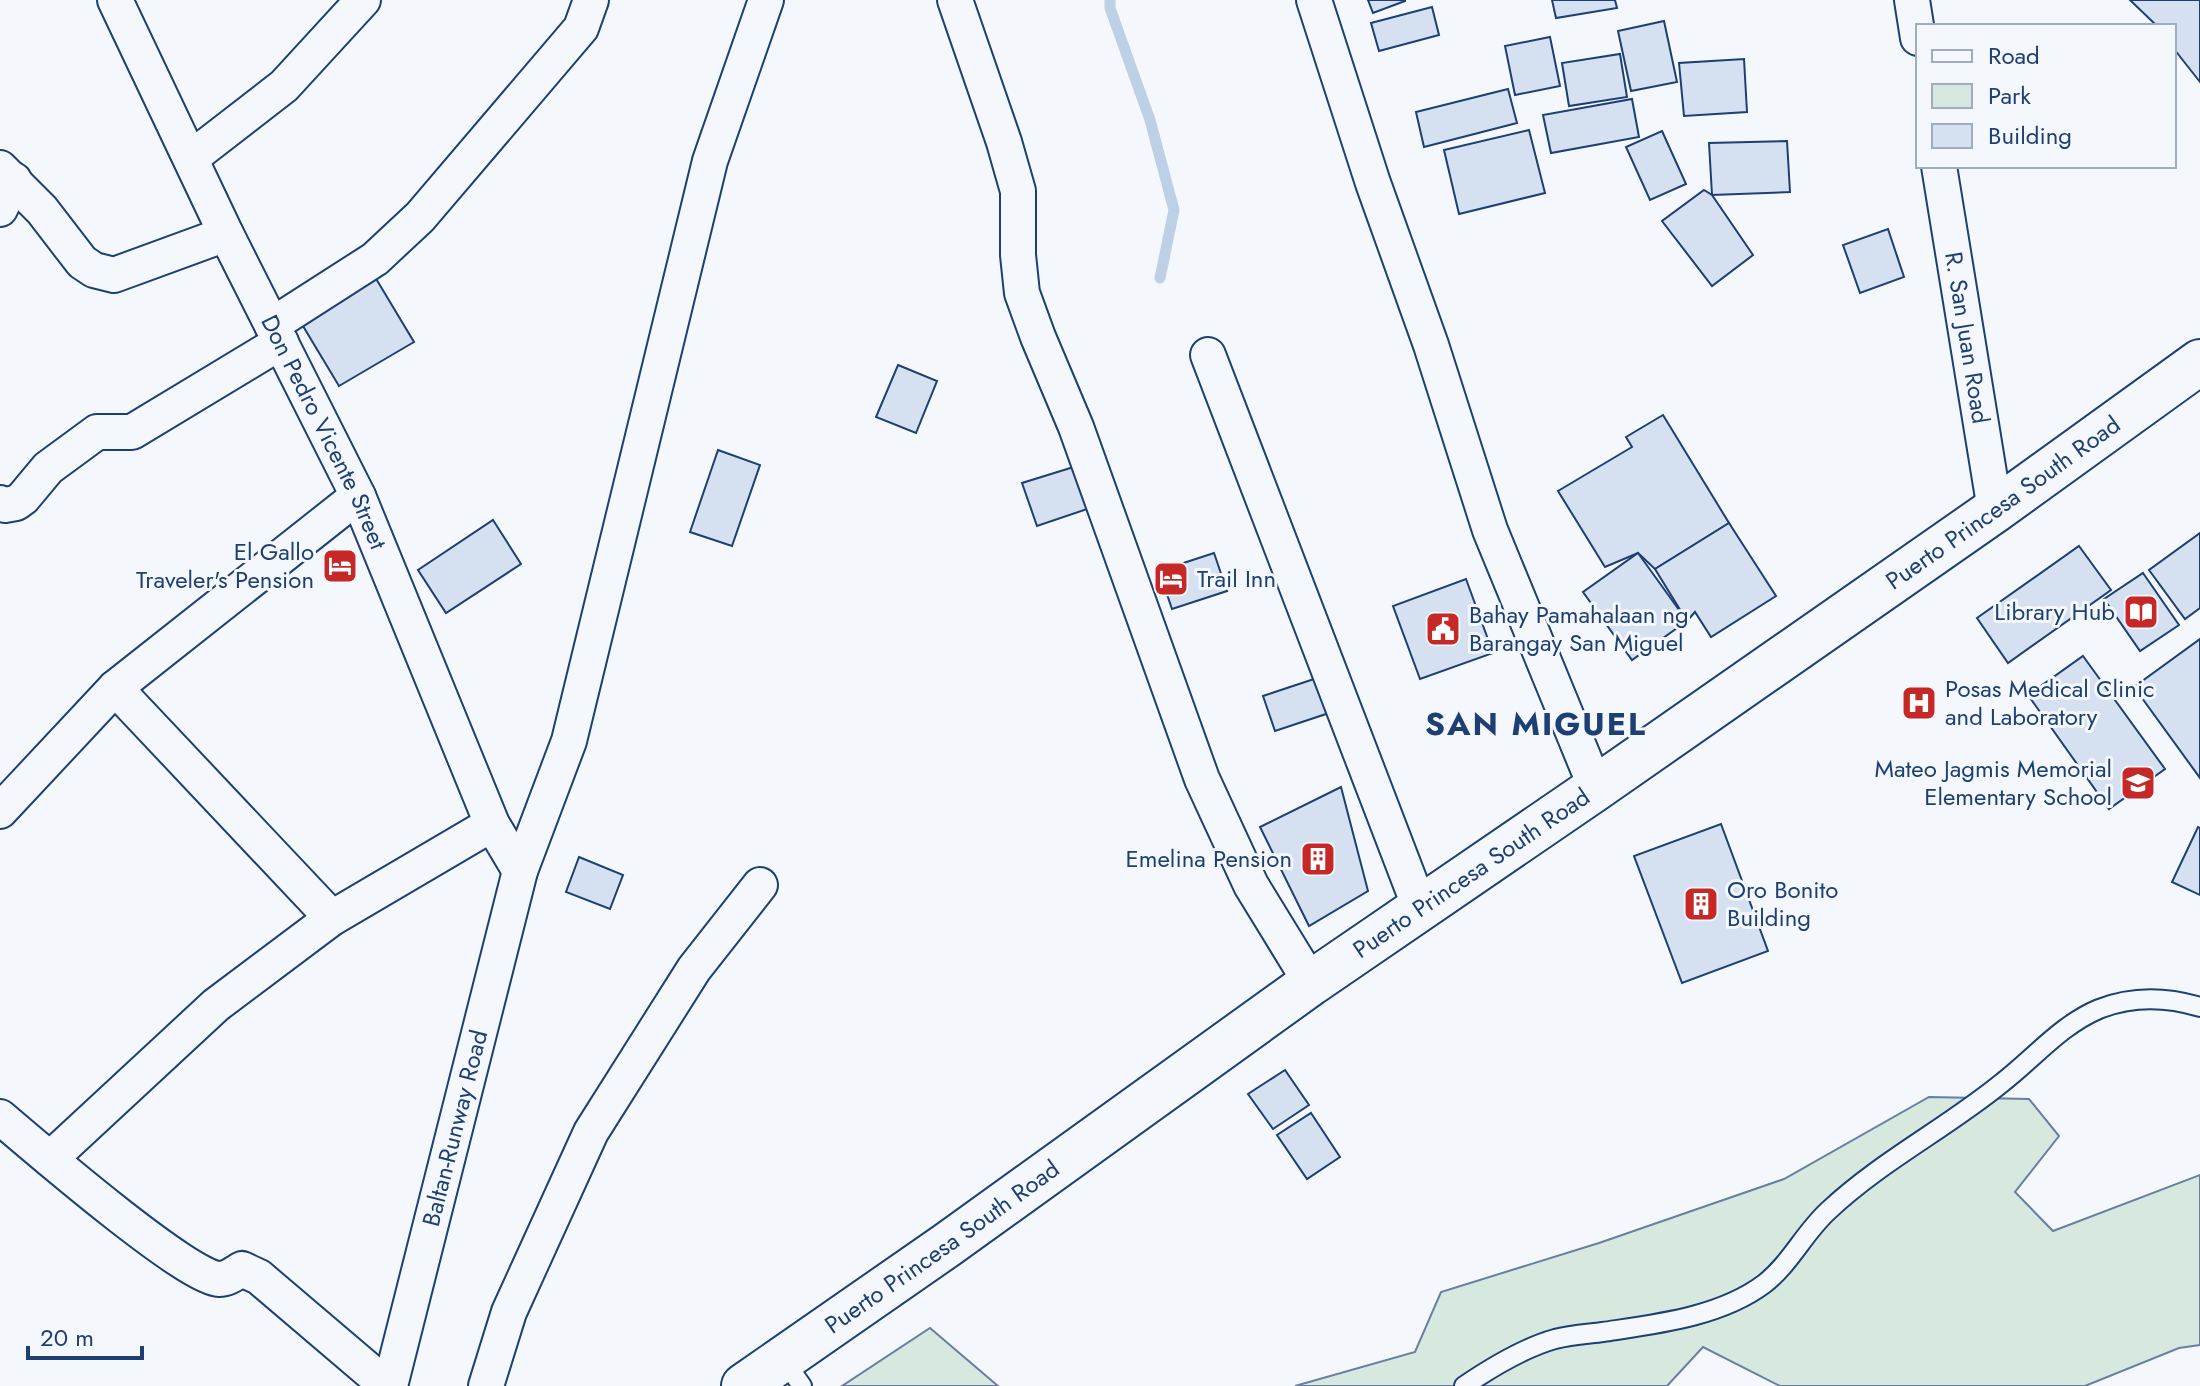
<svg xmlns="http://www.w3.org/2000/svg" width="2200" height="1386" viewBox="0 0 2200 1386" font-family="Jost,sans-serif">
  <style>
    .green { fill: #d7e8df; stroke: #687fa3; stroke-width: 2 }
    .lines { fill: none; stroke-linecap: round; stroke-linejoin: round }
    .stream { stroke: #bed0e5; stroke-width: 11 }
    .building { fill: #d5e0f0; stroke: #1d3f73; stroke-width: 2 }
    .service-casing { stroke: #1d3f73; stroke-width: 22 }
    .minor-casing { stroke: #1d3f73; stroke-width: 38 }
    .primary-casing { stroke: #1d3f73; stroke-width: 48 }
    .service { stroke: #f4f7fb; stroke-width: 18 }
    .minor { stroke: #f4f7fb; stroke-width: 34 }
    .primary { stroke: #f4f7fb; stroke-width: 44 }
    .labels { text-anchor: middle; stroke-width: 6; stroke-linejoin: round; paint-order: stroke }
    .street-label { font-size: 24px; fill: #1d3f73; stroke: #f4f7fb }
    .poi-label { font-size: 24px; fill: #1d3f73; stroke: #f4f7fb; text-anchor: end }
    .district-label { font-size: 32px; font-weight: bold; letter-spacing: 2px; fill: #1d3f73; stroke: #f4f7fb }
  </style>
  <rect width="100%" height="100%" fill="#f4f7fb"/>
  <g class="green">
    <path d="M1929,1097L2029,1099L2059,1136L2015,1192L2053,1231L2200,1175V1345L2179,1348L2085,1386H1780L1703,1347L1667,1386H1295L1415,1352L1441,1292L1599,1243L1784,1179Z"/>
    <path d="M930,1328L998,1386H842Z"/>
  </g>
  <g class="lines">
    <path class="stream" d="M1110,0V8L1150,120L1174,210L1160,278"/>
  </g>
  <g class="building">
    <path d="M1368,0H1405V1L1373,13Z"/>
    <path d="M1552,0H1615L1617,8L1556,18Z"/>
    <path d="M2130,0H2200V82L2174,49V26H2157Z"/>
    <path d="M1432,7L1439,35L1379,51L1371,23Z"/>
    <path d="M1664,21L1677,82L1631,91L1618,31Z"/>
    <path d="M1550,37L1560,86L1515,95L1505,46Z"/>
    <path d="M1620,54L1627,97L1569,106L1562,63Z"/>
    <path d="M1744,59L1747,112L1684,116L1679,63Z"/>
    <path d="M1508,89L1517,123L1424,147L1416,112Z"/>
    <path d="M1632,99L1639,137L1551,153L1543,115Z"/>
    <path d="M1529,130L1545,193L1459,214L1444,150Z"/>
    <path d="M1662,131L1686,184L1650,200L1626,147Z"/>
    <path d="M1787,141L1790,192L1712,195L1709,143Z"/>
    <path d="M1704,190L1712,195L1753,255L1712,286L1662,221Z"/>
    <path d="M1888,229L1904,277L1860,293L1843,245Z"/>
    <path d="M375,277L414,342L339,386L300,321Z"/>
    <path d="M898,365L937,381L916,433L876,417Z"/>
    <path d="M1663,415L1729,523L1655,569L1638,553L1605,567L1558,491L1632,447L1626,437Z"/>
    <path d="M718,450L760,465L732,546L690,532Z"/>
    <path d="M1080,465L1093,507L1037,526L1022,483Z"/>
    <path d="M493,520L521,564L446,613L418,570Z"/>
    <path d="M1729,523L1776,596L1711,637L1695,612L1687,621L1655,569Z"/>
    <path d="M2200,533V608L2185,619L2149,570Z"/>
    <path d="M2079,546L2111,590L2008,663L1977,618Z"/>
    <path d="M1214,553L1227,591L1172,609L1159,571Z"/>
    <path d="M1638,553L1687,621L1632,660L1583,592Z"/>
    <path d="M2143,573L2179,625L2140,651L2104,599Z"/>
    <path d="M1466,579L1493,653L1420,679L1393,606Z"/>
    <path d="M2200,639V778L2134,687Z"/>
    <path d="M2083,656L2165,769L2109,809L2028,695Z"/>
    <path d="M1323,676L1335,711L1275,731L1263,696Z"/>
    <path d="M1341,787L1368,891L1309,926L1260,827Z"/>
    <path d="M1721,824L1768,951L1682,983L1634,856Z"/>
    <path d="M2198,827L2200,828V895L2172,882Z"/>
    <path d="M579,857L623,875L610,909L566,892Z"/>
    <path d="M1285,1070L1309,1105L1273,1129L1248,1094Z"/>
    <path d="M1311,1113L1340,1157L1307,1179L1277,1135Z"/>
  </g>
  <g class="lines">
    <defs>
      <g id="service">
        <path d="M783,1359L802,1386"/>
        <path d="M1464,1386C1492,1367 1523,1348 1555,1339C1571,1335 1588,1334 1603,1332C1656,1324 1720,1317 1764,1284C1790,1264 1804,1233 1828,1211C1881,1161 1947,1128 2003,1082C2035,1057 2061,1025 2099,1009C2132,996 2167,997 2200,1007"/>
      </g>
      <g id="minor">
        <path id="s1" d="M115,0L226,234L358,496L492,824L520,871"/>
        <path d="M955,0L1004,142L1018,191V255L1022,293L1038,337L1076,427L1202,779L1251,885L1311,983"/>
        <path d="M1314,0L1373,183L1431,345L1490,530L1596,788"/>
        <path d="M1912,0L1918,38"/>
        <path d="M191,158L284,86L363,0"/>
        <path id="s2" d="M1939,166L1995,510"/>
        <path d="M0,168L42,210L82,262L94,270L114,275L226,234"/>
        <path d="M0,209L14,180"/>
        <path d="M272,325L375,259L420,217L581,28L591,0"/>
        <path d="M1208,355L1420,908"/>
        <path d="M0,503L5,505L16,503L23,498L48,468L97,432H132L281,342"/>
        <path d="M115,688L332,918"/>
        <path d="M0,811L115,688L358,496"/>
        <path d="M0,1117C33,1145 187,1278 219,1279C228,1279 235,1273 242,1269L259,1277L387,1386"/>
        <path d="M50,1159L216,1005L332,918L492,824"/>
        <path id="s3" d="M390,1386L520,871L569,741L710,161L766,0"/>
        <path d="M486,1386L509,1312L591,1132L694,969L760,885"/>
      </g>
      <g id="primary">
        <path id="s4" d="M744,1386L947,1245L1311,983L1596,788L1995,510L2200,362"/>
      </g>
    </defs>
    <use href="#service" class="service-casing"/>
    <use href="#minor" class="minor-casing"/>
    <use href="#primary" class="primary-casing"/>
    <use href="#service" class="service"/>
    <use href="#minor" class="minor"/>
    <use href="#primary" class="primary"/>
  </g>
  <defs>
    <symbol id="hotel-square" viewBox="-11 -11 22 22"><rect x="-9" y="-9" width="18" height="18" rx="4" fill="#c62828" stroke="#f4f7fb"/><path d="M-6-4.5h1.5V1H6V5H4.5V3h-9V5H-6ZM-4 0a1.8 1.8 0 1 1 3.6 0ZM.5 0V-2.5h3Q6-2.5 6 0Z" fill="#fff"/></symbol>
    <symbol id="library-square" viewBox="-11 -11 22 22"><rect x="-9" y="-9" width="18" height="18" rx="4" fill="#c62828" stroke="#f4f7fb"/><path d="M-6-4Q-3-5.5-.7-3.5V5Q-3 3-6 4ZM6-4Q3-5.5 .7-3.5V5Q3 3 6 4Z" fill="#fff"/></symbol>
    <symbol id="civic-square" viewBox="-11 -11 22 22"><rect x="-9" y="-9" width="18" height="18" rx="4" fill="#c62828" stroke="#f4f7fb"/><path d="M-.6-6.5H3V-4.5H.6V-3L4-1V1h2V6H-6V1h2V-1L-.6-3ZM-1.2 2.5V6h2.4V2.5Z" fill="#fff"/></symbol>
    <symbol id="hospital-square" viewBox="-11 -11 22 22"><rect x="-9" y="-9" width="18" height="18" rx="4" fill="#c62828" stroke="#f4f7fb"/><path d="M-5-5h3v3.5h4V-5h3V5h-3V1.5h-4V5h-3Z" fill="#fff"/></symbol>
    <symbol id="school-square" viewBox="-11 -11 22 22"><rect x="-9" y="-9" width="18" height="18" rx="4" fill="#c62828" stroke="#f4f7fb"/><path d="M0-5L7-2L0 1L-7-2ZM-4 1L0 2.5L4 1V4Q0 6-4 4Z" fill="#fff"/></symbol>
    <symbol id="building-square" viewBox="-11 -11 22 22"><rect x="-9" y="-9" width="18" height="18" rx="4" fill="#c62828" stroke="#f4f7fb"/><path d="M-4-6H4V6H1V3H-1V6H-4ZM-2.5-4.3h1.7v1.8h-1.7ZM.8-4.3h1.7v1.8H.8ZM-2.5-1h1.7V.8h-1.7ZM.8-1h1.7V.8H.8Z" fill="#fff"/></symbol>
  </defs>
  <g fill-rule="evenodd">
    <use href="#hotel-square" x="320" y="546" width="40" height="40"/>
    <use href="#hotel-square" x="1151" y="559" width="40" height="40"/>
    <use href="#library-square" x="2121" y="592" width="40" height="40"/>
    <use href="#civic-square" x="1423" y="609" width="40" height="40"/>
    <use href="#hospital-square" x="1899" y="683" width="40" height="40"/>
    <use href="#school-square" x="2118" y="763" width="40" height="40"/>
    <use href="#building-square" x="1298" y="839" width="40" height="40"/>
    <use href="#building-square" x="1681" y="884" width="40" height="40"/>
  </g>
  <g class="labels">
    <g class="street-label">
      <text dy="8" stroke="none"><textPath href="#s2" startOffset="174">R. San Juan Road</textPath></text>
      <text dy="8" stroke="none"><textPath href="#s1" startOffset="480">Don Pedro Vicente Street</textPath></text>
      <text dy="8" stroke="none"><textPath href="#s4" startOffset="1538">Puerto Princesa South Road</textPath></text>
      <text dy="8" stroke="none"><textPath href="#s4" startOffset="890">Puerto Princesa South Road</textPath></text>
      <text dy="8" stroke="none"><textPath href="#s3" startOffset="266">Baltan-Runway Road</textPath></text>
      <text dy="8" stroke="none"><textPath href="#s4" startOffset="242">Puerto Princesa South Road</textPath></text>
    </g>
    <g class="poi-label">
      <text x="314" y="560">El Gallo<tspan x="314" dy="28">Traveler's Pension</tspan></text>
      <text x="1197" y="587" text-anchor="start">Trail Inn</text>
      <text x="2115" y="620">Library Hub</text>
      <text x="1469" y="623" text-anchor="start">Bahay Pamahalaan ng<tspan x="1469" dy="28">Barangay San Miguel</tspan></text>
      <text x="1945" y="697" text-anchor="start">Posas Medical Clinic<tspan x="1945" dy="28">and Laboratory</tspan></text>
      <text x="2112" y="777">Mateo Jagmis Memorial<tspan x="2112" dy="28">Elementary School</tspan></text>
      <text x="1292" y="867">Emelina Pension</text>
      <text x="1727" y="898" text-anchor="start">Oro Bonito<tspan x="1727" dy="28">Building</tspan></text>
    </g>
    <g class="district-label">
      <text x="1536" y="735">SAN MIGUEL</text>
    </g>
  </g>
  <rect x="1916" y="24" width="260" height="144" fill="#f4f7fb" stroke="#9eadc5" stroke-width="2"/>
  <rect x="1932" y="50" width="40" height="12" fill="#f4f7fb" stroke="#9eadc5" stroke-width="2"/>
  <text x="1988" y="64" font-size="24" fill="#1d3f73">Road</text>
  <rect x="1932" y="84" width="40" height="24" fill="#d7e8df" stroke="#9eadc5" stroke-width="2"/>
  <text x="1988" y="104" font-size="24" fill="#1d3f73">Park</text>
  <rect x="1932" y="124" width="40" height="24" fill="#d5e0f0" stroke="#9eadc5" stroke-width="2"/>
  <text x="1988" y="144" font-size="24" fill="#1d3f73">Building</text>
  <path d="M28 1346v12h114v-12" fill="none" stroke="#1d3f73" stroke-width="4"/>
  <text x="40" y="1346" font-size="24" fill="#1d3f73" stroke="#f4f7fb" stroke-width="6" paint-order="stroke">20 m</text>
</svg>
